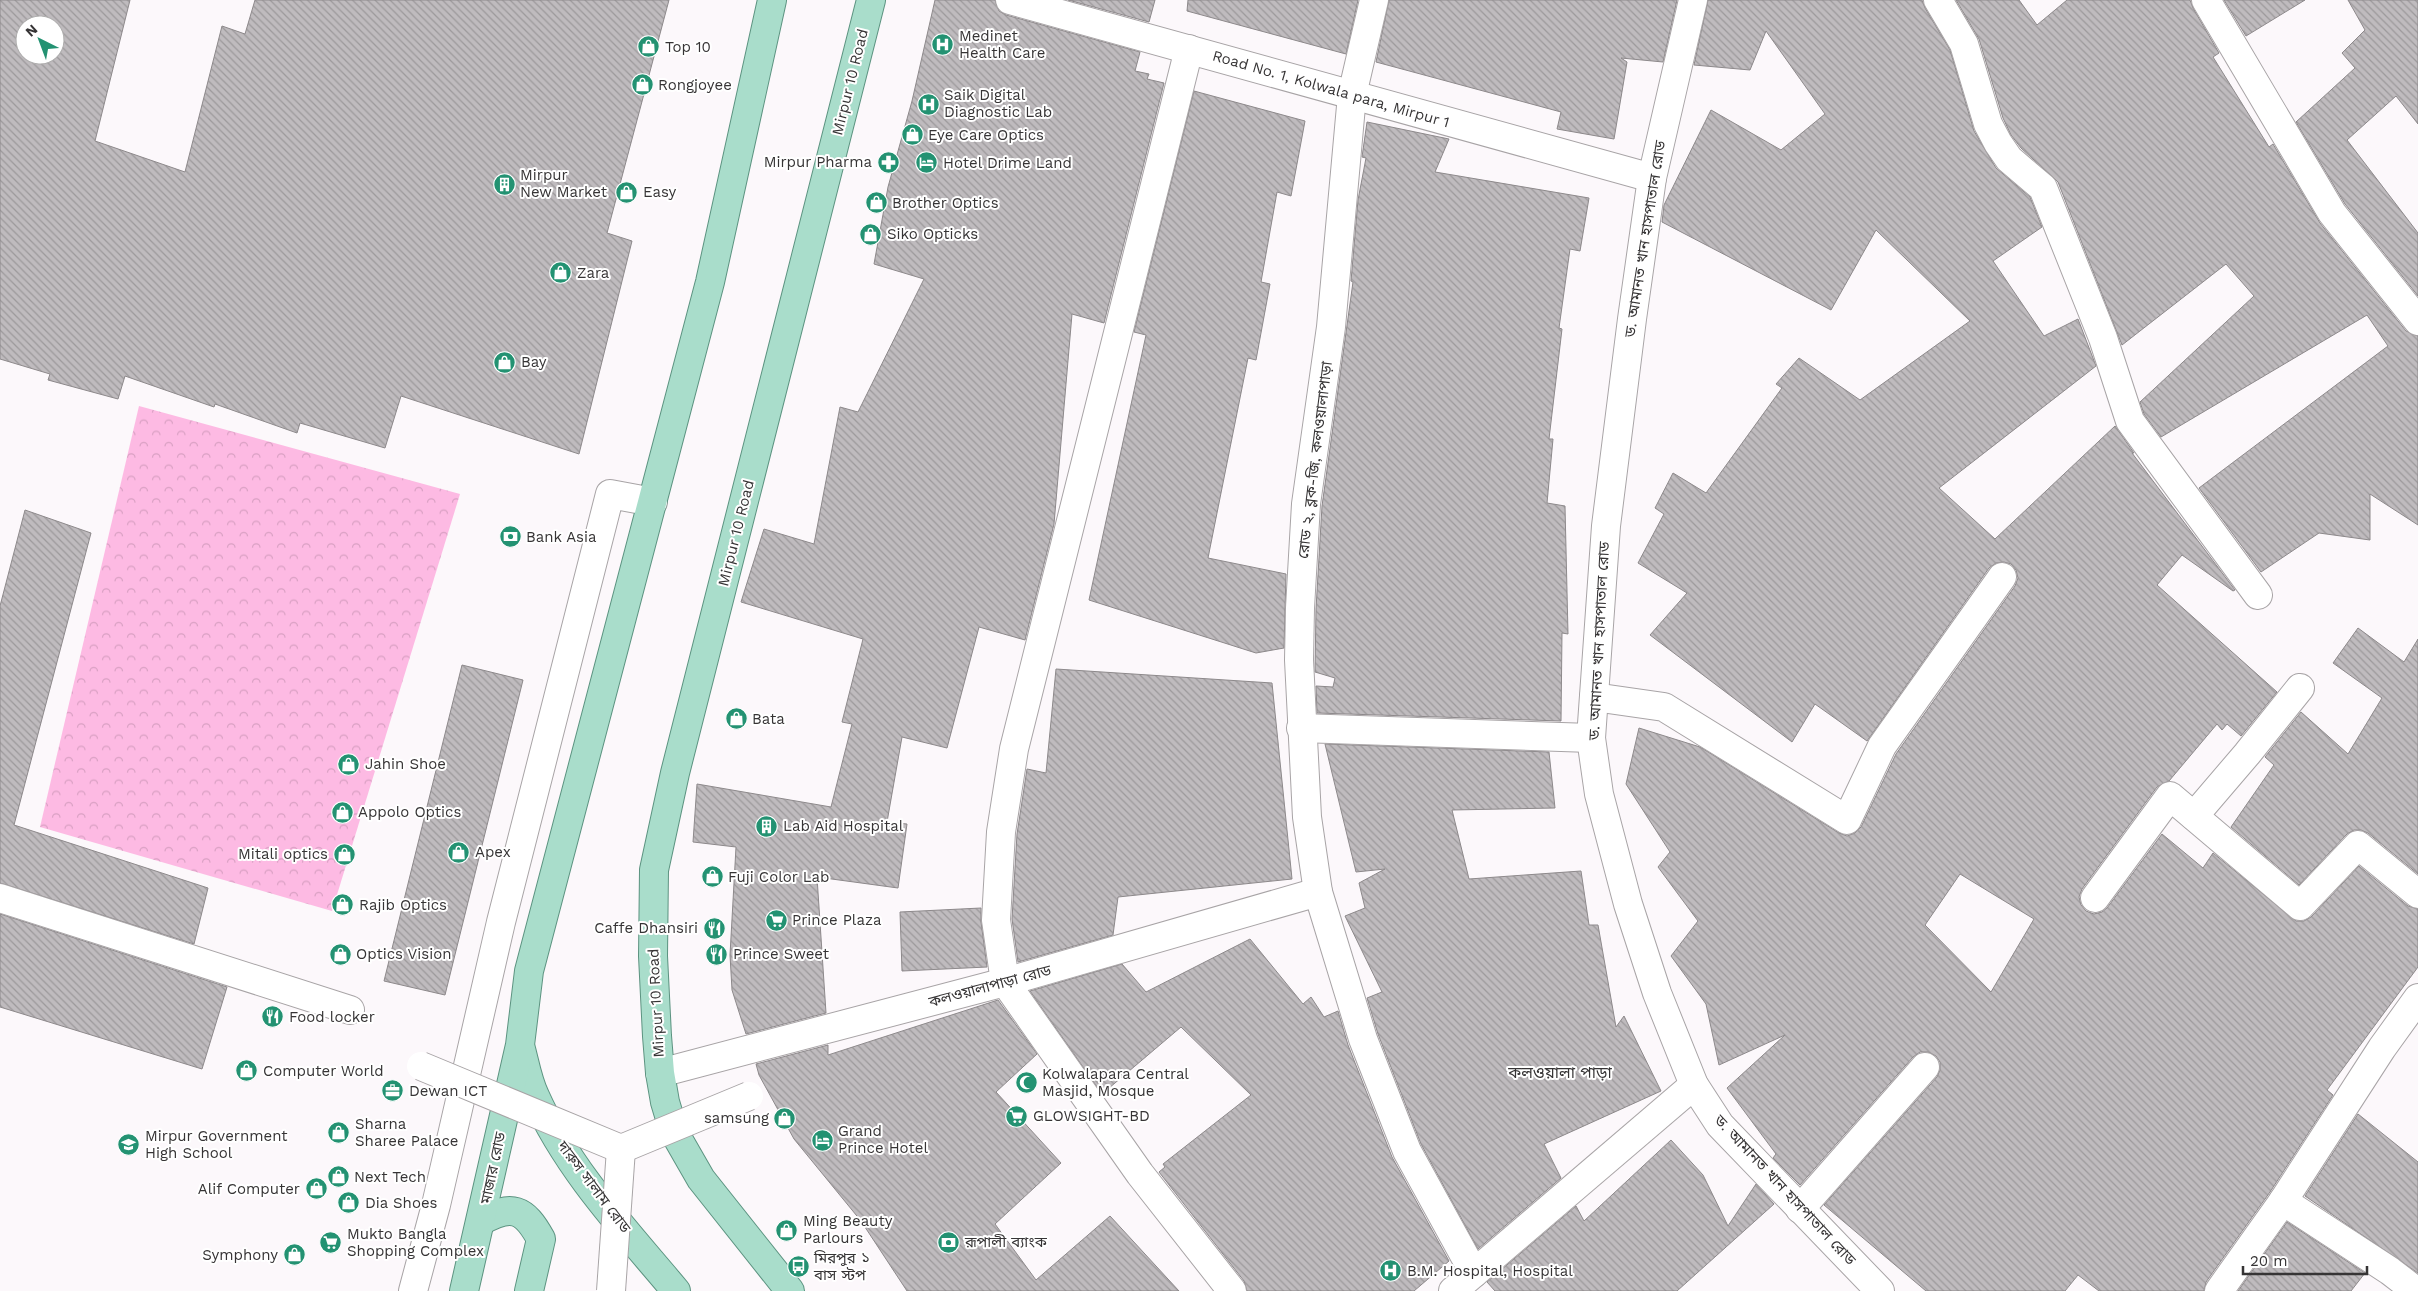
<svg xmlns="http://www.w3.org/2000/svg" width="2418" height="1291" viewBox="0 0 2418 1291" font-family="'Work Sans','Noto Sans Bengali',sans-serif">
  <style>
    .park { fill: url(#park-crowns) }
    .building { fill: url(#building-back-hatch); stroke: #8d898b; fill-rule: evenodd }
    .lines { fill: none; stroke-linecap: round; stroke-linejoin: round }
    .minor-casing { stroke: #a8a4a6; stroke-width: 30 }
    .major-casing { stroke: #5c9380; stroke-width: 30 }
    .minor { stroke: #fff; stroke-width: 28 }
    .major { stroke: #a9ddcb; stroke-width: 28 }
    .minor-bridge-casing { stroke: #a8a4a6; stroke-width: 30; stroke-linecap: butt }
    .minor-bridge { stroke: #fff; stroke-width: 28 }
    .labels { text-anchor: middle; stroke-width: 4; stroke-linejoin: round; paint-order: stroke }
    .poi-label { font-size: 15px; fill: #363435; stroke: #fff; text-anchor: start }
    .street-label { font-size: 15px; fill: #363435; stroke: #fff }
    .neighbourhood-label { font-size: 16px; fill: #363435; stroke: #fff }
  </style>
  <defs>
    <pattern id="park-crowns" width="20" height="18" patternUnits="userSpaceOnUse" patternTransform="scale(1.25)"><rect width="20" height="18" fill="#fdbae3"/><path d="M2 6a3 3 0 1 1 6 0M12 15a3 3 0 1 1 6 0" fill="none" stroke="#d9a0c3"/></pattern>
    <pattern id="building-back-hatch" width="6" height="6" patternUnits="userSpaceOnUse" patternTransform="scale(1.25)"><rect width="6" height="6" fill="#bfbbbe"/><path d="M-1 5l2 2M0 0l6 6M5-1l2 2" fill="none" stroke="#9c999b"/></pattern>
  </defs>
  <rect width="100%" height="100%" fill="#fcf8fb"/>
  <path class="park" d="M139,406L460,494L332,911L40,827Z"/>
  <g class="building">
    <path d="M0,0H130L95,141L185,172L222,26L245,34L255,0H669L607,233L632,241L579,454L401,396L385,448L300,423L297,433L215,404L214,407L125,376L118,399L48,380L50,374L0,359ZM25,25H55V55H25Z"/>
    <path d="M935,0H995L999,11L1006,15L1140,52L1135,71L1149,74L1147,79L1164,83L1104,323L1072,314L1054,524L1025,640L979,627L947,748L902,737L887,822L907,824L898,888L817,877L826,1013L746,1034L732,990L730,955L736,847L693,842L697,784L831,807L852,724L842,722L863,639L741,602L764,529L814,544L840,407L858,412L924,279L874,264L888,187L912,101Z"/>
    <path d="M1068,0H1155L1149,22Z"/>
    <path d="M1188,0H1358L1346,54L1187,11Z"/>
    <path d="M1389,0H1677L1663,62L1621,58L1627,62L1614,139L1557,129L1561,112L1376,62Z"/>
    <path d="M1708,0H1922L1925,8L1950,50L1974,131L1996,168L2030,197L2042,227L1993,261L2044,336L2078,319L2096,366L1939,488L1995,539L2115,426L2134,453H2132L2235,590L2233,591L2182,555L2157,585L2277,692L2241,736L2227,724L2222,730L2217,724L2169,781L2157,787L2082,889L2079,897L2081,905L2086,911L2094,914L2102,912L2107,908L2162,834L2203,868L2213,853L2296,921H2304L2311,917L2359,866L2408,906L2418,909V967L2327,1090L2333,1095L2270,1192L2206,1282L2204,1291H2099L2078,1275L2065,1291H1926L1824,1205L1937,1077L1940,1070V1062L1936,1056L1928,1052H1920L1913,1057L1800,1185L1773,1158L1776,1154L1727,1088L1785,1035L1719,1065L1706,1004L1671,956L1698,921L1658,867L1670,852L1626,784L1639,728L1700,747L1839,833L1847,836L1855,833L1861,827L1896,754L2015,586L2018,578L2016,570L2011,564L2004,562L1996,563L1989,568L1867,741L1815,704L1792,742L1650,635L1687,593L1638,563L1664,514L1655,508L1673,473L1706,493L1782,388L1776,384L1799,358L1860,400L1970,321L1876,230L1831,310L1662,222L1664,205L1711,110L1781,150L1825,114L1766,31L1750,70L1694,65ZM1960,874L2034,919L1991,992L1925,925Z"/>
    <path d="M1956,0H2019L2037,25L2067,0H2190L2193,8L2219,53L2213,57L2269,147L2273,144L2320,223L2406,331L2418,336V525L2370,494V540L2319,533L2261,572L2199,488L2388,346L2367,315L2161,437L2144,414L2140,402L2254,296L2226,264L2122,345L2058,182L2021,148L2011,135L2003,118L1979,39Z"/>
    <path d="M2224,0H2305L2246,36Z"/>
    <path d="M2348,0H2418V124L2396,96L2347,140L2418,233V296L2345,204L2296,122L2355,68L2342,53L2365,30Z"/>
    <path d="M1194,91L1305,121L1291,196L1277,192L1261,282L1270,284L1256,360L1248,358L1208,558L1286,574L1284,648L1256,653L1089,600L1146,335L1134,332Z"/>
    <path d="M1367,122L1449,139L1435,172L1589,198L1580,251L1570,249L1559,328L1562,329L1549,439H1553L1547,503L1565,506L1568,634L1562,633L1561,721L1317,713L1316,686L1333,687L1335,678L1315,672L1316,609L1322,506L1353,282L1351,281L1358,200L1366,158L1362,157Z"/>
    <path d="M25,510L91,533L14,825L208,888L194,944L0,883V606Z"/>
    <path d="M2358,628L2404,662L2418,639V874L2368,833L2361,830H2354L2347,834L2299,885L2231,827L2274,765L2265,757L2301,712L2348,754L2382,698L2333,663Z"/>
    <path d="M462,665L523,680L445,995L384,981Z"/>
    <path d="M1056,669L1272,683L1292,879L1118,897L1113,935L1018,962L1012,919L1017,834L1027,769L1046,773Z"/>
    <path d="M1325,744L1549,752L1555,808L1452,810L1469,879L1581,871L1589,925H1598L1616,1027L1624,1016L1661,1091L1544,1144L1561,1178L1478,1249L1421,1144L1378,1034L1367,998L1382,992L1345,916L1365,908L1359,883L1385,869L1356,872Z"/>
    <path d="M981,908V922L987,967L902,971L900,912Z"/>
    <path d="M0,914L227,987L202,1069L0,1007Z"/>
    <path d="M1250,939L1303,1004L1311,997L1324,1017L1338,1011L1348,1045L1392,1157L1449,1261L1414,1291H1247L1244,1281L1159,1172L1165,1167L1163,1164L1251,1095L1181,1027L1102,1094L1030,991L1122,964L1146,992Z"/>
    <path d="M998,1000L1037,1054L996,1092L1061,1163L995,1224L1036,1280L1110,1216L1179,1291H907L861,1221L794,1139L759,1075L756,1064L828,1045V1055Z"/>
    <path d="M2358,1114L2418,1162V1273L2305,1196Z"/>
    <path d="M1671,1140L1703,1175L1728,1226L1756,1184L1774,1204L1677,1291H1495L1487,1282L1576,1206L1584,1221Z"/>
    <path d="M2287,1222L2365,1273L2351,1291H2238Z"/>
  </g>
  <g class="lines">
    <defs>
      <g id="minor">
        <path d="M1010,0L1652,178"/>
        <path d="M1374,0L1352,95L1331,327L1306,504L1300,608L1299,660L1307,817L1318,892L1363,1039L1407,1151L1474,1273"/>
        <path d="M1693,0L1652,178L1632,319L1606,526L1591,738L1599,794L1628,904L1657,993L1694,1085L1720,1125L1880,1291"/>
        <path d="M1938,0L1964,44L1988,124L1998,143L2009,159L2043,188L2103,338L2130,421L2258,595"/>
        <path d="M2206,0L2332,213L2418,321"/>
        <path d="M1189,49L1014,749L1001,832L996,920L1005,982L1140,1174L1232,1291"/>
        <path d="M1594,697L1664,707L1847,820L1882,746L2002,577"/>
        <path d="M1301,728L1591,738"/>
        <path d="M2194,816L2247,754L2300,688"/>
        <path d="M0,898L350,1010"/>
        <path d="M2095,898L2170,796L2300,906L2358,845L2418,894"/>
        <path d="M660,1073L1005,982L1318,892"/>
        <path d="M2283,1201L2390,1271L2416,1291"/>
        <path d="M1800,1209L1925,1067"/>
        <path d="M413,1291L436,1205L501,922L610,494L653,502"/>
        <path d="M1453,1291L1694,1085"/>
        <path d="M2219,1291L2283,1201L2382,1048L2418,998"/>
      </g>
      <g id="major">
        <path d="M521,1049C525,1064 528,1082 535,1096C568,1170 625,1230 676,1291"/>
        <path d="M481,1221C512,1204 524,1208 541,1239L529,1291"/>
        <path d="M464,1291L520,1045L529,971L710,282L772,0"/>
        <path d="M790,1291L701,1179L674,1132L665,1102L660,1073L657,1036L653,956L654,870L675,773L871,0"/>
      </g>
    </defs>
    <use href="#minor" class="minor-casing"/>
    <use href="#major" class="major-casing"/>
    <use href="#minor" class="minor"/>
    <use href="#major" class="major"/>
    <defs>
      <g id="minor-bridge">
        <path d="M421,1066L621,1149L749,1096"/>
        <path d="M611,1291L621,1149"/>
      </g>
    </defs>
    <use href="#minor-bridge" class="minor-bridge-casing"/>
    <use href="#minor-bridge" class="minor-bridge"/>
  </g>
  <defs>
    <symbol id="hospital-disc" viewBox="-11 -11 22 22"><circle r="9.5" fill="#239272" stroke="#fff"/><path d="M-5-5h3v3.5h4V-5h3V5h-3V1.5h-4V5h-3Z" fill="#fff"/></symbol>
    <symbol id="shop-disc" viewBox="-11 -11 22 22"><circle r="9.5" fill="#239272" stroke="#fff"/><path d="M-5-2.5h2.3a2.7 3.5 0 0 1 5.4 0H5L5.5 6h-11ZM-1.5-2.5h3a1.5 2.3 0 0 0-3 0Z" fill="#fff"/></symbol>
    <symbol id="pharmacy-disc" viewBox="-11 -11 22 22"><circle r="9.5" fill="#239272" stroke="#fff"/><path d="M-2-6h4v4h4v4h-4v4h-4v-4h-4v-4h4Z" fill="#fff"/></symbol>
    <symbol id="hotel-disc" viewBox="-11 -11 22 22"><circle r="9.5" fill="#239272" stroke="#fff"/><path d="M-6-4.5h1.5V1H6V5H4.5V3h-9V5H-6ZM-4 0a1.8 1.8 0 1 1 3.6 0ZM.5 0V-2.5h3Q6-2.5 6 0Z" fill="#fff"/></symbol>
    <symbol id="building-disc" viewBox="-11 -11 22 22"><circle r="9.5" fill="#239272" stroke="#fff"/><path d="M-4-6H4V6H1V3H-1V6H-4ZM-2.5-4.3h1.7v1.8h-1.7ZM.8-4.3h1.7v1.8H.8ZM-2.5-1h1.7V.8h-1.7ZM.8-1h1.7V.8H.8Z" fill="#fff"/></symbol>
    <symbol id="bank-disc" viewBox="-11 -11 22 22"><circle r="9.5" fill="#239272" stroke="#fff"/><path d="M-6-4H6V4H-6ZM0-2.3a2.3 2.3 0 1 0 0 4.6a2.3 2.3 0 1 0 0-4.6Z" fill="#fff"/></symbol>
    <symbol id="supermarket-disc" viewBox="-11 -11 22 22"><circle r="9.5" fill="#239272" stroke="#fff"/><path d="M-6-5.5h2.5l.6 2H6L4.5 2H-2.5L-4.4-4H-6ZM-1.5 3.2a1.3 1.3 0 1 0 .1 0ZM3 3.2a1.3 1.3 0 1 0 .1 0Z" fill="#fff"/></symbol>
    <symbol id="restaurant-disc" viewBox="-11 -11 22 22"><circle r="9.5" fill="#239272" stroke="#fff"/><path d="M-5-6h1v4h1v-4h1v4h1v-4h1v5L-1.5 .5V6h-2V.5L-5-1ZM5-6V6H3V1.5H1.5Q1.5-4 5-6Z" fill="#fff"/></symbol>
    <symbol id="mosque-disc" viewBox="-11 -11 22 22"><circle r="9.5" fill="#239272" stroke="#fff"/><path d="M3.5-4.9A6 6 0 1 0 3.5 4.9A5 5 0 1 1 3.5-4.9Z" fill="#fff"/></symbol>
    <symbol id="office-disc" viewBox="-11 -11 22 22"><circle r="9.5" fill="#239272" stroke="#fff"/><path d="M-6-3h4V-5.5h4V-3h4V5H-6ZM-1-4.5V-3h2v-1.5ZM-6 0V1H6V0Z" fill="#fff"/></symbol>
    <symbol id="university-disc" viewBox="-11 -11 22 22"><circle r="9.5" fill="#239272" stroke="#fff"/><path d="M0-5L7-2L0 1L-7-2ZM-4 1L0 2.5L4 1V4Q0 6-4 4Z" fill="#fff"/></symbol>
    <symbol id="bus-disc" viewBox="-11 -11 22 22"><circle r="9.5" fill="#239272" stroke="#fff"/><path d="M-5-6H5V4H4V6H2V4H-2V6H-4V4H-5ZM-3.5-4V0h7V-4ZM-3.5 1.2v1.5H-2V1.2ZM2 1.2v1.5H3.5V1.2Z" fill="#fff"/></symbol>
  </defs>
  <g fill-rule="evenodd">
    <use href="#hospital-disc" x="930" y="32" width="25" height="25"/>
    <use href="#shop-disc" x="636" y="34" width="25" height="25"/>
    <use href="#shop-disc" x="630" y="72" width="25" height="25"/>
    <use href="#hospital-disc" x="916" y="92" width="25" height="25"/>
    <use href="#shop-disc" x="900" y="122" width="25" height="25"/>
    <use href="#pharmacy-disc" x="876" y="150" width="25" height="25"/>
    <use href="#hotel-disc" x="914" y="150" width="25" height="25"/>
    <use href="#building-disc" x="492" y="172" width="25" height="25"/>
    <use href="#shop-disc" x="614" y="180" width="25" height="25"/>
    <use href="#shop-disc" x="864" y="190" width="25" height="25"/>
    <use href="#shop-disc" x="858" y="222" width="25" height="25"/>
    <use href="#shop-disc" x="548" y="260" width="25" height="25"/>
    <use href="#shop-disc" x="492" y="350" width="25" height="25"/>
    <use href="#bank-disc" x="498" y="524" width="25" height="25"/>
    <use href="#shop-disc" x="724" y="706" width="25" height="25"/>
    <use href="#shop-disc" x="336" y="752" width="25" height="25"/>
    <use href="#shop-disc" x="330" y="800" width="25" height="25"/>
    <use href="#building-disc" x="754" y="814" width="25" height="25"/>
    <use href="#shop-disc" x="446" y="840" width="25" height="25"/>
    <use href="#shop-disc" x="332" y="842" width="25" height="25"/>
    <use href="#shop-disc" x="700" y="864" width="25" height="25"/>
    <use href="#shop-disc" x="330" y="892" width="25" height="25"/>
    <use href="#supermarket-disc" x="764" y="908" width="25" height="25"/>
    <use href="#restaurant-disc" x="702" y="916" width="25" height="25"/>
    <use href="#shop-disc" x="328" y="942" width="25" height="25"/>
    <use href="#restaurant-disc" x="704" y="942" width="25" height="25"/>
    <use href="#restaurant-disc" x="260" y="1004" width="25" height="25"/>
    <use href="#shop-disc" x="234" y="1058" width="25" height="25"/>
    <use href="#mosque-disc" x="1014" y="1070" width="25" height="25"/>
    <use href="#office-disc" x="380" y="1078" width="25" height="25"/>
    <use href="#supermarket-disc" x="1004" y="1104" width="25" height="25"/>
    <use href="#shop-disc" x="772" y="1106" width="25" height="25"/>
    <use href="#shop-disc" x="326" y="1120" width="25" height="25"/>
    <use href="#hotel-disc" x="810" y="1128" width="25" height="25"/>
    <use href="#university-disc" x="116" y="1132" width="25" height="25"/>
    <use href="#shop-disc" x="326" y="1164" width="25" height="25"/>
    <use href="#shop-disc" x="304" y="1176" width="25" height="25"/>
    <use href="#shop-disc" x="336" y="1190" width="25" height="25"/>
    <use href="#shop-disc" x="774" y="1218" width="25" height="25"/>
    <use href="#bank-disc" x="936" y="1230" width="25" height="25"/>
    <use href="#supermarket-disc" x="318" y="1230" width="25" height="25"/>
    <use href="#shop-disc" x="282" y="1242" width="25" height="25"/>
    <use href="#bus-disc" x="786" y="1254" width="25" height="25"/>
    <use href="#hospital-disc" x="1378" y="1258" width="25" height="25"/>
  </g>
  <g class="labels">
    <g class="poi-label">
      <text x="959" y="41">Medinet<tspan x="959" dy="17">Health Care</tspan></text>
      <text x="665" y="52">Top 10</text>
      <text x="658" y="90">Rongjoyee</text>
      <text x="944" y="100">Saik Digital<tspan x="944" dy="17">Diagnostic Lab</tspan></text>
      <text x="928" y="140">Eye Care Optics</text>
      <text x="872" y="167" text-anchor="end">Mirpur Pharma</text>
      <text x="943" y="168">Hotel Drime Land</text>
      <text x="520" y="180">Mirpur<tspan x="520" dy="17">New Market</tspan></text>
      <text x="643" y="197">Easy</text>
      <text x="892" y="208">Brother Optics</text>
      <text x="887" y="239">Siko Opticks</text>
      <text x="577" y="278">Zara</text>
      <text x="521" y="367">Bay</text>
      <text x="526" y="542">Bank Asia</text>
      <text x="752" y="724">Bata</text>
      <text x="365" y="769">Jahin Shoe</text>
      <text x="358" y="817">Appolo Optics</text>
      <text x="783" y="831">Lab Aid Hospital</text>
      <text x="475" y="857">Apex</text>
      <text x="328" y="859" text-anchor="end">Mitali optics</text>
      <text x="728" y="882">Fuji Color Lab</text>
      <text x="359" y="910">Rajib Optics</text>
      <text x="792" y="925">Prince Plaza</text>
      <text x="698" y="933" text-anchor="end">Caffe Dhansiri</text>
      <text x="356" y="959">Optics Vision</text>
      <text x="733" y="959">Prince Sweet</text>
      <text x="289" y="1022">Food locker</text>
      <text x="263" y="1076">Computer World</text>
      <text x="1042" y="1079">Kolwalapara Central<tspan x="1042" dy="17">Masjid, Mosque</tspan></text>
      <text x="409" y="1096">Dewan ICT</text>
      <text x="1033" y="1121">GLOWSIGHT-BD</text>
      <text x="769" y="1123" text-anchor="end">samsung</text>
      <text x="355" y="1129">Sharna<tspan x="355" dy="17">Sharee Palace</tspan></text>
      <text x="838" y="1136">Grand<tspan x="838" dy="17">Prince Hotel</tspan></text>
      <text x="145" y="1141">Mirpur Government<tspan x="145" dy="17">High School</tspan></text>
      <text x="354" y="1182">Next Tech</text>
      <text x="300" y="1194" text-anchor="end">Alif Computer</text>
      <text x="365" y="1208">Dia Shoes</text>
      <text x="803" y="1226">Ming Beauty<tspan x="803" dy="17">Parlours</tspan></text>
      <text x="347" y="1239">Mukto Bangla<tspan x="347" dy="17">Shopping Complex</tspan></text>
      <text x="965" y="1247">রূপালী ব্যাংক</text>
      <text x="278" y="1260" text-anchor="end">Symphony</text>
      <text x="814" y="1263">মিরপুর ১<tspan x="814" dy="17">বাস স্টপ</tspan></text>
      <text x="1407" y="1276">B.M. Hospital, Hospital</text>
    </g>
    <g class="street-label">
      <text transform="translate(850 82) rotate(-76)" y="5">Mirpur 10 Road</text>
      <text transform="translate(1331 89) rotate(16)" y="5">Road No. 1, Kolwala para, Mirpur 1</text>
      <text transform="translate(1645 239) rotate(-81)" y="5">ড. আমানত খান হাসপাতাল রোড</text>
      <text transform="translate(1315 460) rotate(-83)" y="5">রোড ২, ব্লক-জি, কলওয়ালাপাড়া</text>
      <text transform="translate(736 533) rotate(-76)" y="5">Mirpur 10 Road</text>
      <text transform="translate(1599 641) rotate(-87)" y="5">ড. আমানত খান হাসপাতাল রোড</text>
      <text transform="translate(990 986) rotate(-15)" y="5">কলওয়ালাপাড়া রোড</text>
      <text transform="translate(656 1003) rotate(-93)" y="5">Mirpur 10 Road</text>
      <text transform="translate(493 1168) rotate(-78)" y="5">মাজার রোড</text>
      <text transform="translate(594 1187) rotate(53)" y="5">দারুস সালাম রোড</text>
      <text transform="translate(1785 1190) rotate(47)" y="5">ড. আমানত খান হাসপাতাল রোড</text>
    </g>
    <g class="neighbourhood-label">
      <text x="1560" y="1078">কলওয়ালা পাড়া</text>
    </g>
  </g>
  <g transform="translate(40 40) rotate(318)"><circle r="24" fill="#ffffff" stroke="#afaeae"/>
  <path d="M0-4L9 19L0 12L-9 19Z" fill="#239272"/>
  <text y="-8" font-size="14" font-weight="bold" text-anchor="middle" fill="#363435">N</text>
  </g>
  <path d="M2243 1266v8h124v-8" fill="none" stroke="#363435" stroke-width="2.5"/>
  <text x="2250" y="1266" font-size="15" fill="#363435" stroke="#ffffff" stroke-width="4" paint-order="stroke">20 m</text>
</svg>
